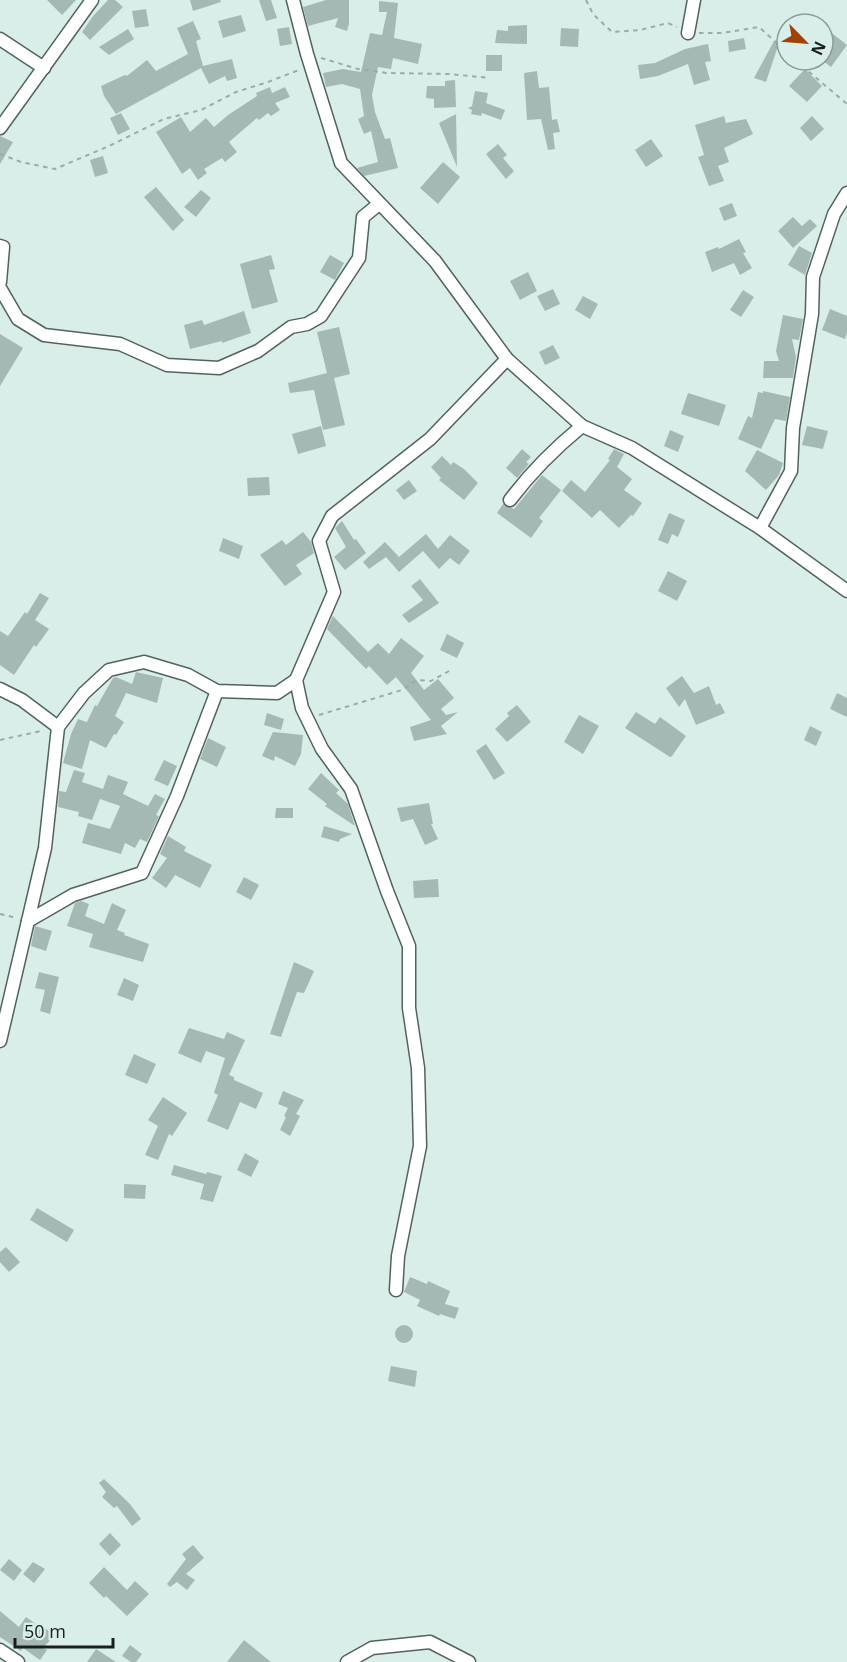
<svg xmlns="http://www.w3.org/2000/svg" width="847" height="1662" viewBox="0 0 847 1662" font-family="'Open Sans',sans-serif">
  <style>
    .building { fill: #a5b9b4 }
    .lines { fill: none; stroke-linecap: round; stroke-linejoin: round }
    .street-casing { stroke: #51635f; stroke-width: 15 }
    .path { stroke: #9baba8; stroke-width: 2; stroke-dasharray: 4.5 4.5; stroke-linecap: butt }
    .street { stroke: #fff; stroke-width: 12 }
  </style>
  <rect width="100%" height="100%" fill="#d9eee9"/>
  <g class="building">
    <path d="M47,0H76L62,15Z"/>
    <path d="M108,0H115L123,7L90,40L82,32L93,16Z"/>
    <path d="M190,0H220L221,2L193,11Z"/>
    <path d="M259,0H271L277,18L266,21Z"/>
    <path d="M326,0H349V24L347,31L335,27L338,18L308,26L303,7Z"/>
    <path d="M379,1L398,3L394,38L422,44L418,64L393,58L391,69L378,67L372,95L375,112L385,139L390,138L398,168L364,176L357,168L378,162L371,131L364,134L358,119L364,116L360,89L342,84L326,87L323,73L343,69L361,72L370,33L382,35L387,12H379Z"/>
    <path d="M146,9L149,26L135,28L132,11Z"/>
    <path d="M241,15L246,31L223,38L218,21Z"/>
    <path d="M193,21L201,39L196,41L203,66L232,59L237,78L227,81L225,76L209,84L201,68L116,114L104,96L101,86L125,75L127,76L147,60L156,71L188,54L177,28Z"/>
    <path d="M527,25V44L495,43L497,30L508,31V26Z"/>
    <path d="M289,27L292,44L280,46L277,29Z"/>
    <path d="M561,28L579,29L578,47L560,46Z"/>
    <path d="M128,29L134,39L109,55L99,47Z"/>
    <path d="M828,30L847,45L831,67L823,61V37Z"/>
    <path d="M744,38L746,49L729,52L728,41Z"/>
    <path d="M774,41L779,43L766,82L754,78Z"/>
    <path d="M708,44L711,61L705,62L710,80L694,85L688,64L658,76L640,79L638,65L655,63L685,49Z"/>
    <rect x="486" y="55" width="16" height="16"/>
    <path d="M805,69L822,86L807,102L789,86Z"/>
    <path d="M537,71L539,88L549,87L552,120L557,119L560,132L553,133L555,149L548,150L541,119L527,120L524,73Z"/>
    <path d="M455,80L456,107L434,108V99L426,98L427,86H445V81Z"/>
    <path d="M270,87L272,93L285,87L290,97L275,103L280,110L271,116L268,113L259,120L257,118L229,142L237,152L225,162L222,158L204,169L207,173L198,180L190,168L182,174L156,132L181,117L190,132L206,118L214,127L228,115L257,96L256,93Z"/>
    <path d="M475,91L488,93L486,103L505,110L501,120L482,113L481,116L471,114L472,110L468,108L472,106Z"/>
    <path d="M121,113L130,129L118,135L110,118Z"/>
    <path d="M456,114L457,167L439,123Z"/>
    <path d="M724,116L726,123L746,119L753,134L724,148L729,162L718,166L724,181L709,186L698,157L704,155L695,125Z"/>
    <path d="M812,116L824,129L811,141L800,128Z"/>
    <path d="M0,136L13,142L0,164Z"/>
    <path d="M651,139L663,156L646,167L635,150Z"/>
    <path d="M498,144L507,155L503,158L514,171L506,179L486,154Z"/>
    <path d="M103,156L108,173L95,177L90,160Z"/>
    <path d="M443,162L460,177L438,204L420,188Z"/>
    <path d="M156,187L184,220L173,231L144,197Z"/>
    <path d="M201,190L211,198L196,217L184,207Z"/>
    <path d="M732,203L737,216L724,221L719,208Z"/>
    <path d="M793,217L802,226L810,219L817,226L793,248L778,231Z"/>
    <path d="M739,239L746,252L743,253L752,268L740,275L734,263L712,272L705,252L718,247L719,249Z"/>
    <path d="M799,246L812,253L805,275L788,265Z"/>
    <path d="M271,255L275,269L269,270L278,302L252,309L240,264Z"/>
    <path d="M330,255L344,263L335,280L320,272Z"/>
    <path d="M528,272L537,291L520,300L510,281Z"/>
    <path d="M553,289L560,304L545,311L537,296Z"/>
    <path d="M743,290L754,297L741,317L730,310Z"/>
    <path d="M583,296L598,304L590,319L575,310Z"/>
    <path d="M830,309L847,316V333L845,339L822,330Z"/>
    <path d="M244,311L251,333L222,343V341L190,349L184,325L202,320L204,325Z"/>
    <path d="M783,315L803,319L799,340L792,339L796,357L793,378H763L764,361H779L776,351Z"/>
    <path d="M339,327L350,374L334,378L345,425L323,430L314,390L290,393L288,383L327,373L317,332Z"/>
    <path d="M0,334L23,348L0,386Z"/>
    <path d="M553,345L560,358L545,365L539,352Z"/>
    <path d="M763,391L790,397L786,421L775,419L761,449L738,439L748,416L752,418L758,392L763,393Z"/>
    <path d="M688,393L726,405L719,426L681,414Z"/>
    <path d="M321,426L326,446L298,454L292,434Z"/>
    <path d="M807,426L828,431L823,449L802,445Z"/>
    <path d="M670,430L684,436L678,452L664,446Z"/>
    <path d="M522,449L531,457L526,462L529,464L517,478L506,468Z"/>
    <path d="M614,449L624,454L617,467L632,479L624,490L642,503L633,516L631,515L619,528L600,510L592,518L562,491L571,480L585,492L610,460L608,459Z"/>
    <path d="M757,450L783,463L779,475L766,490L745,471Z"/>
    <path d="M442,456L451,465L453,462L464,469L478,483L464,500L439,480L441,478L431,467Z"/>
    <path d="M542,475L561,490L539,518L543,521L531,538L497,513L503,504L514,509Z"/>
    <path d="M269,477L270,495L248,496L247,478Z"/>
    <path d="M409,480L417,491L404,500L396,490Z"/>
    <path d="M669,513L685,520L678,537L672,534L668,544L658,540Z"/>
    <path d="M342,521L354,540L356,539L366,553L345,570L334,557L346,547L335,528Z"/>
    <path d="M303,532L311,542L314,553L296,565L302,574L285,586L260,555L282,540L286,545Z"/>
    <path d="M426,534L438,549L450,535L470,551L459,565L450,558L439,569L423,551L399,572L386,557L369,569L363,562L385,542L399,557Z"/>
    <path d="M223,538L243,546L239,559L219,551Z"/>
    <path d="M668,571L687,581L677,601L658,591Z"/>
    <path d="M420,579L439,603L409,623L402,615L423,600L411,586Z"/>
    <path d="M40,593L49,598L35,620L49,629L36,647L34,645L14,675L0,665V631L8,636L25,612L27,614Z"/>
    <path d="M333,616L368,652L378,643L389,654L401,638L424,656L411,673L424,690L438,679L454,698L441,709L446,715L458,712L441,726L447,734L414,741L410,727L431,720L396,677L387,685L369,666L366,669L327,629Z"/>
    <path d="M447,634L464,643L457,658L440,650Z"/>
    <path d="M136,672L163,678L157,703L126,693L115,716L124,722L116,735L114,734L106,748L90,740L82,769L63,763L71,734L78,719L87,722L95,705L97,706L113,678L116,677L132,684Z"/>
    <path d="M682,676L694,693L709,686L716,705L720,703L725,713L696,725L685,699L679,707L666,688Z"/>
    <path d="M837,693L847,698V717L830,709Z"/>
    <path d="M517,705L531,722L507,742L495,729L509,716L507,713Z"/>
    <path d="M636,712L655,724L660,717L686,736L672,756L670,757L625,728Z"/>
    <path d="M267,713L284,719L281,730L264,725Z"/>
    <path d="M579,715L599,726L583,754L564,742Z"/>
    <path d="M810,726L822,732L816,746L804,740Z"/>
    <path d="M273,732L303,735L301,754L295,766L275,756L274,761L262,756Z"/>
    <path d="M208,738L226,747L217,767L200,759Z"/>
    <path d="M486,744L505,773L494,780L476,751Z"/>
    <path d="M164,760L177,766L168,786L154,780Z"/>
    <path d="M74,770L85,773L82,782L103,789L108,775L128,782L123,794L148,806L155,794L165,799L156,815L159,816L147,842L140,839L135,848L125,843L121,854L82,843L88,823L110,829L120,806L100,799L92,820L78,816L79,812L58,807L59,791L66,792Z"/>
    <path d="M321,773L339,790L336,793L348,804L355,826L325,806L327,804L308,789Z"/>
    <path d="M429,803L433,824H431L438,839L425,845L413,819L401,822L397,808Z"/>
    <path d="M276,808H293V818H275Z"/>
    <path d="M324,826L352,834L340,839L339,842L321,837Z"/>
    <path d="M168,836L186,847L184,851L212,865L200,888L175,875L166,888L152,878L167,858L160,854Z"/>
    <path d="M244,877L259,885L251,900L236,892Z"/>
    <path d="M438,879L439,897L414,898L413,881Z"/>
    <path d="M81,901L89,904L85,916L104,924L112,903L126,910L117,930L125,933L124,935L149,944L143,962L89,947L93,934L67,926L75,903Z"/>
    <path d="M35,926L52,931L46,951L31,946Z"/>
    <path d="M294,962L314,971L304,993L297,992L281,1037L270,1034Z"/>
    <path d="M39,972L59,977L50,1014L40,1011L45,990L35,988Z"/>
    <path d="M124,978L139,985L133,1001L117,995Z"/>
    <path d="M189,1028L224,1039L227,1032L245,1040L229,1075L234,1077V1080L263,1093L256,1109L240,1102L228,1130L207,1121L218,1095L214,1093L225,1058L206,1051L201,1063L178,1053Z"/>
    <path d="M134,1054L156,1064L147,1084L125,1075Z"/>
    <path d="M283,1091L304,1100L296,1114L300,1116L290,1136L280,1130L286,1117L284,1116L288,1108L278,1104Z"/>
    <path d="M163,1097L187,1113L172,1136L169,1134L158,1160L145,1155L158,1126L148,1120Z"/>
    <path d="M245,1153L259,1161L251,1177L237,1170Z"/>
    <path d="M174,1165L206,1174L207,1172L222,1176L213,1202L200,1199L204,1184L171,1175Z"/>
    <path d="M124,1184L146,1185L145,1199L124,1198Z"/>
    <path d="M37,1208L74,1230L67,1242L30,1220Z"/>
    <path d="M6,1247L20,1262L9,1272L0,1262V1252Z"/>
    <path d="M410,1277L427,1284L428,1281L450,1291L445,1304L459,1308L455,1319L440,1314L439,1316L417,1306L420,1300L404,1292Z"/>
    <circle cx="404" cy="1334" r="9"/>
    <path d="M391,1366L417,1371L415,1387L388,1381Z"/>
    <path d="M104,1479L130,1504L141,1519L132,1526L117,1506L114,1508L102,1497L106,1492L99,1483Z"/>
    <path d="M110,1533L121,1545L110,1556L99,1544Z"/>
    <path d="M193,1545L204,1558L186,1574L195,1580L187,1590L177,1582L170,1587L167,1584L186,1559L182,1554Z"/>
    <path d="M9,1559L22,1570L14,1581L0,1570Z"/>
    <path d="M33,1562L45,1569L34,1583L23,1574Z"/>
    <path d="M104,1567L127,1590L135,1581L149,1594L127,1616L106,1596L104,1598L89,1583Z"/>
    <path d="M0,1611L19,1627L26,1617L43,1629L44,1627L54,1636L43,1648L47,1650L40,1660L23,1648L21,1651L0,1637Z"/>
    <path d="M244,1640L271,1662H227Z"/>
    <path d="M130,1645L142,1654L136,1662H131L122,1656Z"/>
    <path d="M96,1649L116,1662H87Z"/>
  </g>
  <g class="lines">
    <defs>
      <g id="street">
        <path d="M293,0L307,54L341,163L435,261L507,359L582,426L632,448L760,528L847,591"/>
        <path d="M688,33L694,0"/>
        <path d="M0,39L44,68"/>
        <path d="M0,128L92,0"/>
        <path d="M0,246L3,247L0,282"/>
        <path d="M0,288L18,319L44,335L120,344L167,365L219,368L258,351L291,327L307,324L321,316L359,258L363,217L379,204"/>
        <path d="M510,500C531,472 554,449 582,426"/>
        <path d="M760,528L791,471L793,428L812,314L813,277L834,214L847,193"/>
        <path d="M296,680L302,708L322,749L351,789L387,891L409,946V1008L418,1068L420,1146L398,1256L396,1290"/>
        <path d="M0,689L22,700L58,727"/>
        <path d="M28,921L73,895L142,873L177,796L217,691"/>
        <path d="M0,1041L45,848L58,727L84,693L109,670L144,662L188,675L217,691L277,693L296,680L334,592L319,541L332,516L430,439L507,359"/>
        <path d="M0,1650L18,1662"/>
        <path d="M347,1662L372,1648L430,1642L469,1662"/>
      </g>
    </defs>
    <use href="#street" class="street-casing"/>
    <g class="path">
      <path d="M586,0L593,14L612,32L640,30L668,23L677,27"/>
      <path d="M699,33H722L759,27L787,52"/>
      <path d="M321,58L358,69L387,73L449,74L490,78"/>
      <path d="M795,60L847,104"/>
      <path d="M0,154L21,162L55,169L109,146L164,119L201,110L236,92L268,82L299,70"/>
      <path d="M319,715L402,690L417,680L431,681L449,671"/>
      <path d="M0,740L41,731"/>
      <path d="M0,914L17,918"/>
    </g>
    <use href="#street" class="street"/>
  </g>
  <g transform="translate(805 42) rotate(115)"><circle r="28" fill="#d9eee9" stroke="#8c9b98" stroke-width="1.5"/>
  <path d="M0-4.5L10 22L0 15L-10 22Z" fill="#a34105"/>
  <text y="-9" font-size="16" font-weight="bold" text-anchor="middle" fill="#181f1e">N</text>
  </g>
  <path d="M15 1638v9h98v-9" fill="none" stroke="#181f1e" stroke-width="3"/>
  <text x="24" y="1638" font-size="18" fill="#181f1e" stroke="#d9eee9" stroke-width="4.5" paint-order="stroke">50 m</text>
</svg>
